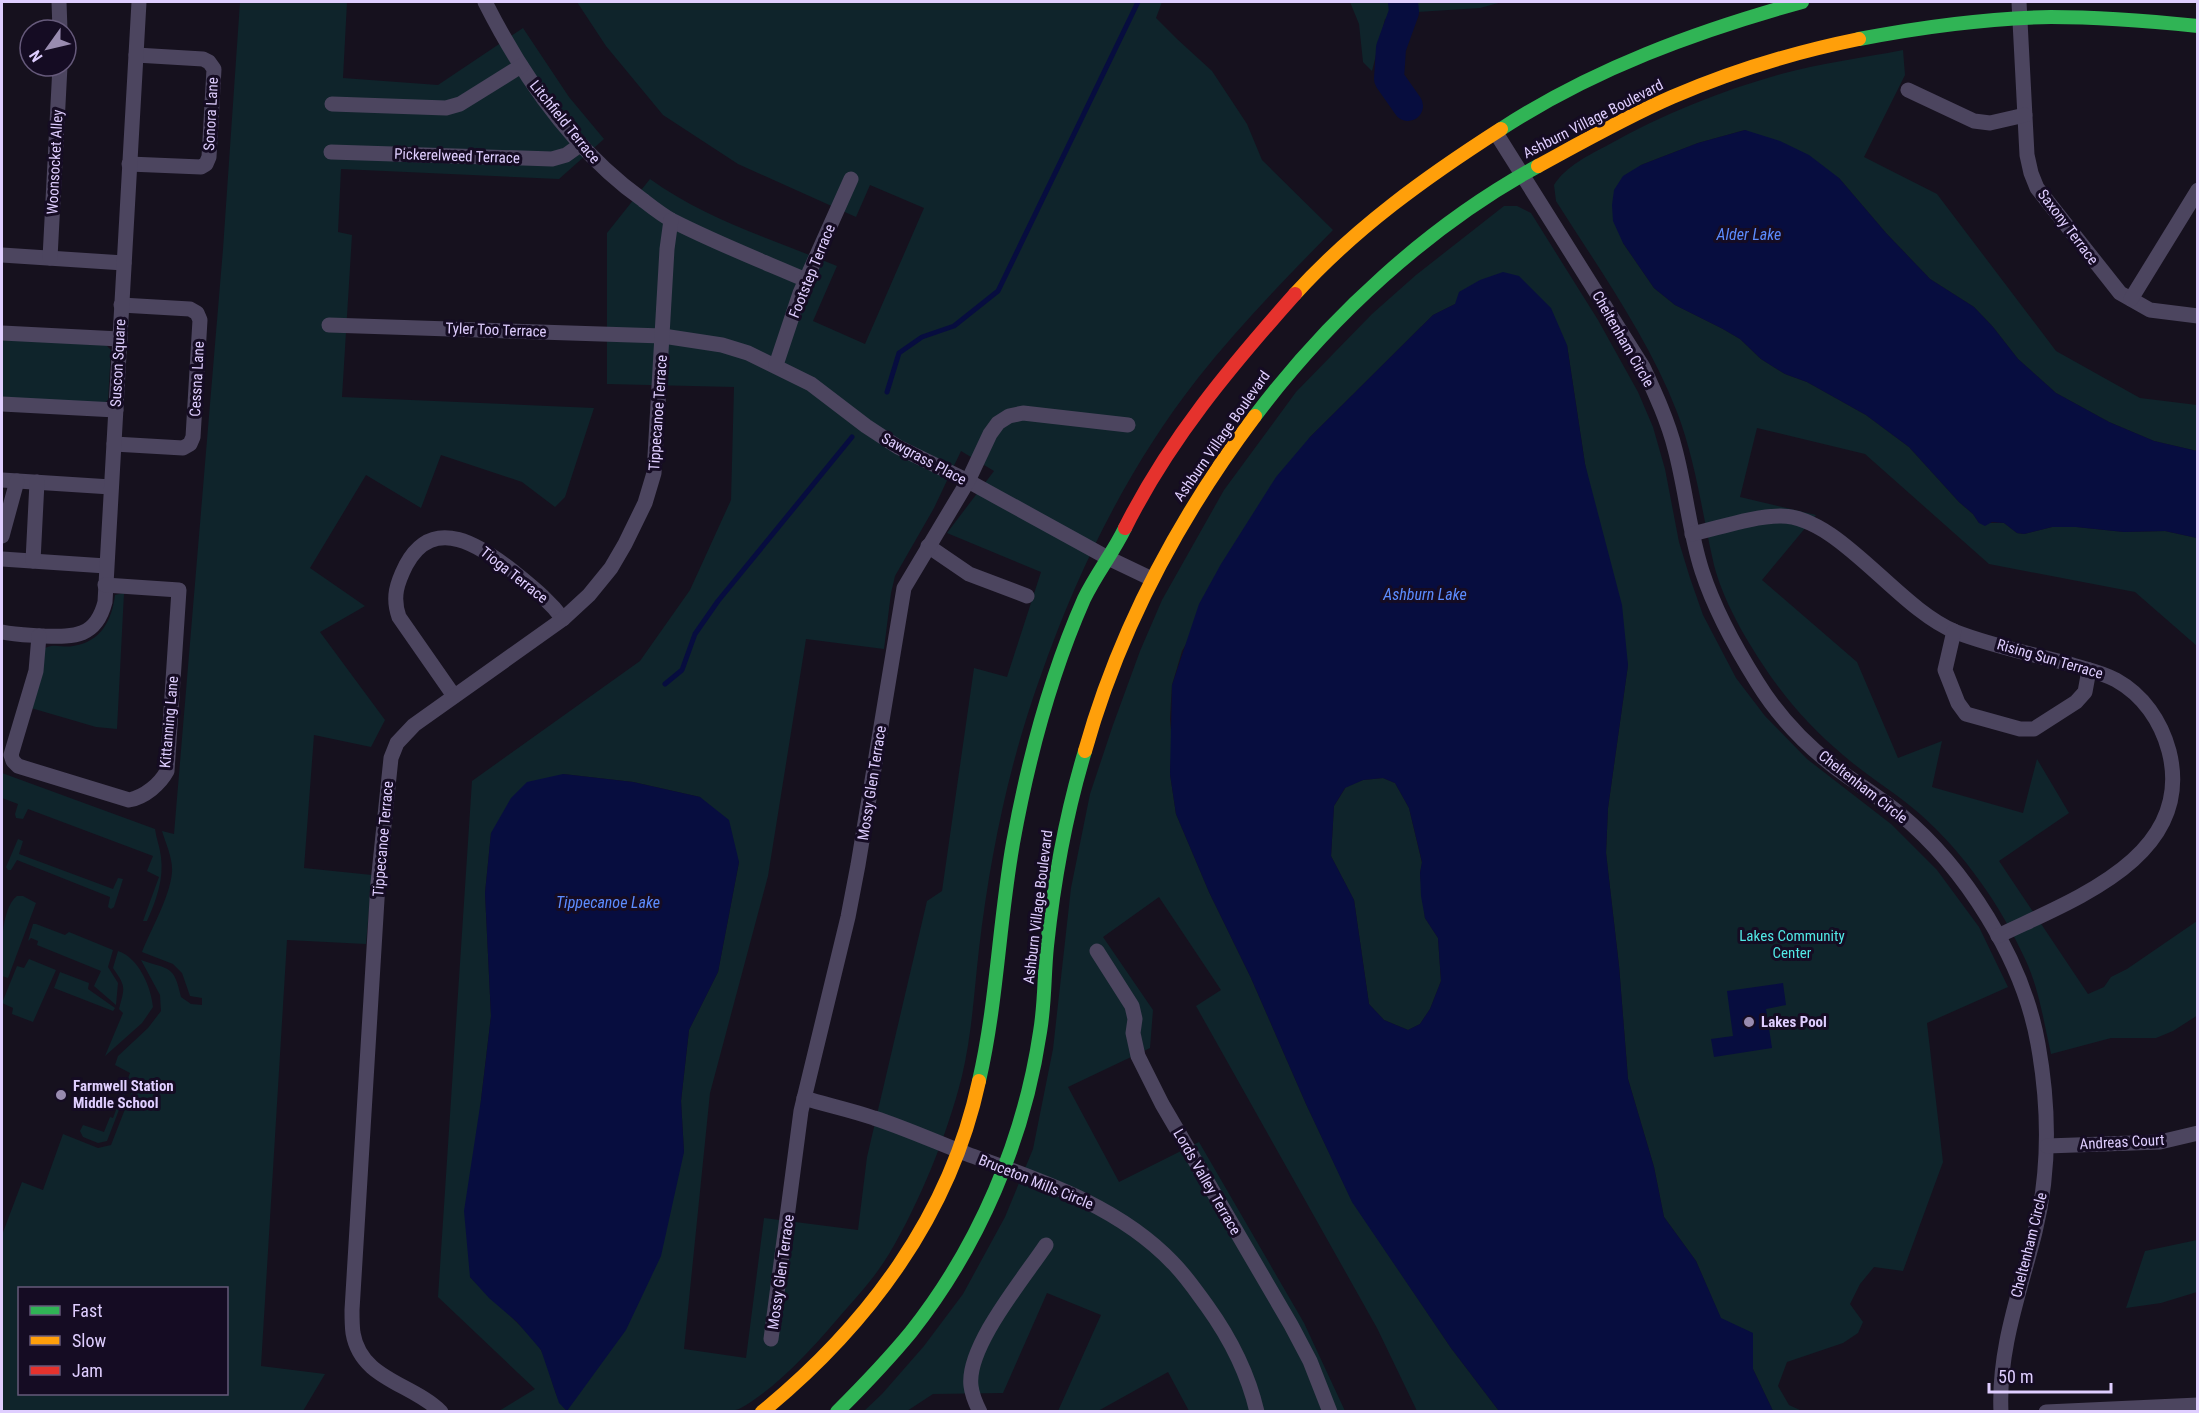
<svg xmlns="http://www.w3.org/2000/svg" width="2199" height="1413" viewBox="0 0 2199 1413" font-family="'Roboto Condensed',sans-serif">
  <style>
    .green { fill: #0f242b; fill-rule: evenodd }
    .water { fill: #070d3f; fill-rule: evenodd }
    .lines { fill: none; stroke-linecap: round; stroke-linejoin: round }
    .stream { stroke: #070d3f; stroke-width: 5 }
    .river { stroke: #070d3f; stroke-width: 30 }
    .street { stroke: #4c455f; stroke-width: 15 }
    .fast { stroke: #30b455; stroke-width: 14 }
    .slow { stroke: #ff9f0a; stroke-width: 14 }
    .jam { stroke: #e5322d; stroke-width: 14 }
    .poi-dot { fill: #998cb0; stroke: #150c23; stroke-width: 2 }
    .labels { text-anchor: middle; stroke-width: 6; stroke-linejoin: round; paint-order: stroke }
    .street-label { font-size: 15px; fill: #dfceff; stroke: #150c23 }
    .park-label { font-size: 15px; fill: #51e8e6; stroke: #150c23 }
    .poi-label { font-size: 15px; font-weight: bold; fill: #dfceff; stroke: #150c23; text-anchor: start }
    .water-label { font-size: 16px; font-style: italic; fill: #5c8cff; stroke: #150c23 }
  </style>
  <rect width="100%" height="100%" fill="#16111e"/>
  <g class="green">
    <path d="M240,2H347L343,78L438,85L523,28L569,97L604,139L559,179L341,169L338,232L352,235L342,397L594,408L565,497L555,507L522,482L441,455L421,508L366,475L310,568L365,606L320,632L385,720L371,747L314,735L304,868L372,875L366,944L287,940L261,1366L325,1374L303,1411H2V1235L22,1182L43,1190L63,1134L98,1148L111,1145L134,1086L132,1083L127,1081L130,1073L115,1065L118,1056L148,1028L161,1011L160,995L141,960C170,970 174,965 181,997L191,1004L202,1005V998L190,996L182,973L173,964L142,952C151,929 170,897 172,872C173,859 166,844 162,831L174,834L223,249ZM20,1288H226V1394H20Z"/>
    <path d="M577,2H1162L1156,18L1177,39L1212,71L1247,124L1262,160L1333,230C1286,278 1239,326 1198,378C1128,467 1078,570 1041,675C1009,763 990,856 979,949C974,992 972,1034 962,1076C948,1133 919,1204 889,1254C874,1279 853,1301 834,1323C808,1353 774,1390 739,1409C727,1413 698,1411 684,1411C622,1411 560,1411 499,1411L535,1389L438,1297L472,781L640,661L690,590L731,500L734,387L607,384V233L650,179C705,219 774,240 837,266L813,321L865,344L924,208L870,185L856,217L738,164L663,115L606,46ZM961,451L994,471L947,533L1041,572L1007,677L974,668L942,891L927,901L867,1157L858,1230L764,1218L746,1358L684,1349L710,1093L768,876L806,639L884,649L891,593L895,576L934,508ZM563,774L633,782L700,797L739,862L718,972L689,1030L681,1101L684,1152L567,1411C550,1394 552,1366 539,1347C519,1321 492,1301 470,1277L481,1100L491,1016L485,893L491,833Z"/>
    <path d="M1350,2H1502L1480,8L1417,12L1385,19L1372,71L1363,62L1359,24Z"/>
    <path d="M1903,50L1905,75L1864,157L1937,194L2056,351L2140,398L2197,405V451L2154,441L2109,422L2056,393L2018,359L1993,327L1974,307L1930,279L1886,233L1839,178L1745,130L1698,143L1641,165L1623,243L1654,288L1675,305L1723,329L1740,339L1761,359L1785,374L1807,382L1866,415L1909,447L1959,502L1973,514L1979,523H2004L2017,533L2024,534L2052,527H2077L2124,532L2165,531L2197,538V646L2135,592L1989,564L1865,454L1757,428L1740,497L1816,515L1762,580L1857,662L1898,758L1942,741L1932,787L2023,813L2037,759L2069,813L1999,861L2088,994L2104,987L2111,977L2127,969L2197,921L2198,1015L2173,1031L2156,1038H2111L2051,1054C2044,1023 2039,989 2026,961C2001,906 1965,854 1920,814C1896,793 1867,776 1843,755C1819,735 1796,711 1777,685C1753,652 1724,605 1714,565C1702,513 1696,462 1677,412C1648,337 1599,269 1556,201L1554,185C1566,166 1589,155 1608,145C1663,114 1721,91 1781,74C1821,63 1862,58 1903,50Z"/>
    <path d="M1504,206H1517L1531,213L1598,320L1638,392L1653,427L1665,469L1679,542L1690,578L1703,615L1736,678L1765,716L1807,759L1891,824L1937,870L1979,927L2008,987L1927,1023L1943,1162L1903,1271L1874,1267L1860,1284L1850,1304L1863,1322L1858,1333L1843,1343L1787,1362L1778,1386L1789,1405L1802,1411H1773L1753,1369L1752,1333L1721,1319L1696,1261L1664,1217L1654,1167L1628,1079L1619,966L1606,853L1608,808L1628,665L1585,464L1567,345L1455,304L1433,315L1310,437L1182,651L1172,685L1170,719L1172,744L1170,774L1176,814L1209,892L1251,978L1306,1104L1352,1201L1451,1348L1499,1411H1417L1377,1328L1196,1006L1221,990L1159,897L1103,937L1153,1010L1150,1048L1068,1087L1119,1182L1199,1142L1304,1323L1345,1411H1189L1168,1372L1098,1411H1058L1101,1315L1047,1293L1003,1393L933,1394L907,1411L863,1412L882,1394L924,1346L963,1294L1005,1217L1033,1149L1053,1049L1071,888L1090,794L1113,725L1140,651L1162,600L1224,490L1296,392L1372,314L1416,275Z"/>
    <path d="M2,338L105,344L111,350L108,400L102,405L2,398Z"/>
    <path d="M124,593L117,729L96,727L31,708L45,648C54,643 63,648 73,646C101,642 112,620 115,595Z"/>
    <path d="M2,773L155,829C156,838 160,847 161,857C164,879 156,901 147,921H143L159,877L147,871L153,856L28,809L23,819L16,818L15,814L18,804L2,798Z"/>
    <path d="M1383,778L1395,783L1409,808L1422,863L1420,873L1425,918L1438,938L1441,981L1430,1009L1420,1024L1408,1030L1384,1020L1369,1004L1354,900L1331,856L1334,806L1346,787L1363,780Z"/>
    <path d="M18,839L23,841L19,854L113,889L118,878L123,879L114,907L111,909L108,907L110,897L17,860L11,870H8L6,867Z"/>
    <path d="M17,896H23L36,903L8,978L2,976C1,955 0,909 17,896Z"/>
    <path d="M33,924H36L65,935L69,932L113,950L108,967L118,983L116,1005L94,986L101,971L37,945L38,941L31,938L28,941Z"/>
    <path d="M118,951C139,958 151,987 153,1007L142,1023L105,1056L123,1013L119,1009C125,986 126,987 113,968Z"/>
    <path d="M29,959L56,970L33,1022L12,1014L13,1008L2,1003L17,966L24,968Z"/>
    <path d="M60,972L89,983L88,989L115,1008L113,1011L54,988Z"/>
    <path d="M125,1086L127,1089L107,1141L98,1143L83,1137L80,1131L83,1125L104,1132L110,1117L113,1118Z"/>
    <path d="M2197,1240V1292L2161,1303L2126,1308L2145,1251Z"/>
  </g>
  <g class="water">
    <path d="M1745,130L1780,141L1809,155L1839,178L1886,233L1930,279L1974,307L1993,327L2018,359L2056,393L2109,422L2154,441L2197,451V538L2165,531L2124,532L2076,527H2052L2024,534L2017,533L2004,523L1992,522L1985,526L1979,523L1973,514L1959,502L1909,447L1866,415L1807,382L1785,374L1761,359L1740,339L1723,329L1675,305L1654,288L1623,243L1613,221L1612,205L1614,190L1623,176L1641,165L1698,143Z"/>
    <path d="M1503,272L1519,276L1551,308L1567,345L1585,464L1622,605L1628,665L1608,808L1606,853L1619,966L1628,1079L1654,1167L1664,1217L1696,1261L1721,1318L1753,1333V1369L1773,1411H1499L1451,1348L1352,1202L1306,1104L1251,978L1209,892L1176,814L1170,774L1172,685L1199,604L1221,564L1276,477L1310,437L1433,315L1455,304L1459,292L1480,280ZM1383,778L1395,783L1409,808L1422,862L1420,873L1421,896L1425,918L1438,938L1441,981L1430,1009L1420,1024L1408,1030L1384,1020L1369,1004L1354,900L1331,856L1334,806L1345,788L1363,780Z"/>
    <path d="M563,774L633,782L700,797L729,820L739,862L718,972L689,1030L681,1101L684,1152L661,1256L626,1330L567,1411L559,1403L541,1350L517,1322L489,1298L470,1277L464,1211L481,1100L491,1016L485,893L491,833L511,798L527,782Z"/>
    <path d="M1783,983L1786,1005L1766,1009L1772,1048L1714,1057L1711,1039L1733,1036L1727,991Z"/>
  </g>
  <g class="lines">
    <g class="stream">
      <path d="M887,392L899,353L922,337L954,326L998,291L1138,2"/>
      <path d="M665,684L682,670L695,634L718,601L852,437"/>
    </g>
    <path class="river" d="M1403,2L1404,12L1391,48L1389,79L1408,106"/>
    <g class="street">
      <path d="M59,2L60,30"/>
      <path d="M485,2C523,77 573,150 643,200C652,207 662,215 673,221C716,243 762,261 806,280"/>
      <path d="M2019,2L2027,155L2031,173L2037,188L2120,293L2150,310L2198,316"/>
      <path d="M1908,90L1974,121L1990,123L2025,115"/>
      <path d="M332,104L446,108L460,104L521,66"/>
      <path d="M1496,133L1643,367C1655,393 1668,421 1675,449C1686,490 1689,531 1702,571C1715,611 1735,647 1757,682C1776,713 1804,743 1832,765C1854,782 1878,796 1900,814C1965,868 2023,959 2038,1044C2049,1105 2050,1171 2035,1232C2020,1292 1998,1349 2001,1412"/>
      <path d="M331,152L552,159L566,155L580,145"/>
      <path d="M129,164L201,167L206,164L209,157L214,69L209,62L203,59L136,55"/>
      <path d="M2,255L124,263"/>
      <path d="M50,258L60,66"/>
      <path d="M2131,299L2198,190"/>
      <path d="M329,325L663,336L722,345L748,353L811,384L866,426L898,447L968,481L1108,558L1152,579"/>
      <path d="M2,333L120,339"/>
      <path d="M776,365L800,293L851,179"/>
      <path d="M2,404L116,410"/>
      <path d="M114,444L183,448L190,444L193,437L200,320L197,313L190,309L121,305"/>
      <path d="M2,480L111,487"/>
      <path d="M1692,534C1719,528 1753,516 1781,516C1839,516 1898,609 1956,632C1992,646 2032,654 2069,664C2085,669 2102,672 2116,680C2143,695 2161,721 2169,751C2196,857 2072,900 1998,936"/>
      <path d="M2,536L17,481"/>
      <path d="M928,546L969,574L1027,596"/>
      <path d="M2,559L106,566"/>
      <path d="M33,561L37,482"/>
      <path d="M1954,631L1945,670L1958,703L1966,714L2020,729H2034L2076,702L2085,692L2089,670"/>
      <path d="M2,632C15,635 30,635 44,636C75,637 96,637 105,602L139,2"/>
      <path d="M39,636L36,671L11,755L13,761L18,766L129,800C145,797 160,784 167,771L179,590L105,585"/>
      <path d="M454,696L399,617C392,597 397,583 406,565C434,513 482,547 514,572C532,587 549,600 563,619"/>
      <path d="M1097,951L1132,1006L1135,1019L1133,1033L1138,1056L1162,1104L1291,1325L1310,1361L1330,1412"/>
      <path d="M804,1098C827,1105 851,1110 874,1118C905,1128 936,1142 967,1154C1039,1180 1118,1205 1173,1263C1186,1276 1196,1291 1207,1306C1230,1338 1248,1373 1257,1412"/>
      <path d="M2047,1146L2160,1142L2198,1133"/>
      <path d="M771,1339L801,1111L848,917L858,865L904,588L968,481L990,434L998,423L1009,416L1023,413L1128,425"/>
      <path d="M441,1412C412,1383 361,1380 353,1333C352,1326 352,1318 352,1310L378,883L391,758L397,743L414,725L563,619L589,595L611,568L625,544L645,503L654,473L667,249L671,220"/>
      <path d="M980,1412C976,1404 972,1395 971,1386C966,1347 1024,1278 1046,1245"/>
      <path d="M2046,1412L2198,1405"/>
    </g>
    <g class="fast">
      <path d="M1859,39C1922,27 1986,18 2051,17C2100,17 2149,21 2198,26"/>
      <path d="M1501,129C1593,69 1697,31 1802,2"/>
      <path d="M1255,416C1329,318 1429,225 1538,166"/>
      <path d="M979,1081C997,1003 999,922 1013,843C1028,760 1050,676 1084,599C1096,574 1113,553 1125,528"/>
      <path d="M837,1412C863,1386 888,1360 911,1332C979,1246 1024,1140 1040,1032C1045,1003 1044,975 1047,946C1054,880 1066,814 1085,751"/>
    </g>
    <g class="slow">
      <path d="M1538,166C1582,142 1626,117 1672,97C1732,71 1795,52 1859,39"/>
      <path d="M1295,294C1355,228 1426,177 1501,129"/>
      <path d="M1085,751C1119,630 1180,516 1255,416"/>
      <path d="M762,1412C867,1326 950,1216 979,1081"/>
    </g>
    <path class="jam" d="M1125,528C1169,440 1230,367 1295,294"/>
  </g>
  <g class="poi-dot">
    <circle cx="1749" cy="1022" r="6"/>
    <circle cx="61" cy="1095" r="6"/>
  </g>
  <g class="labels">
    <g class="street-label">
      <text transform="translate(211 114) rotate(-87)" y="5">Sonora Lane</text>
      <text transform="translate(1593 119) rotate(-27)" y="5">Ashburn Village Boulevard</text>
      <text transform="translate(565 122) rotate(51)" y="5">Litchfield Terrace</text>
      <text transform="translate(457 156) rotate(2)" y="5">Pickerelweed Terrace</text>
      <text transform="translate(55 162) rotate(-87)" y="5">Woonsocket Alley</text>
      <text transform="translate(2068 227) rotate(53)" y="5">Saxony Terrace</text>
      <text transform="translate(812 271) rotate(-68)" y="5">Footstep Terrace</text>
      <text transform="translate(496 330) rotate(2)" y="5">Tyler Too Terrace</text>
      <text transform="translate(1623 339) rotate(60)" y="5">Cheltenham Circle</text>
      <text transform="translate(118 363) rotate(-87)" y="5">Suscon Square</text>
      <text transform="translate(197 379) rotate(-87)" y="5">Cessna Lane</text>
      <text transform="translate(658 413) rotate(-86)" y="5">Tippecanoe Terrace</text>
      <text transform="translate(1222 436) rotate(-55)" y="5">Ashburn Village Boulevard</text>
      <text transform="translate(924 459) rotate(28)" y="5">Sawgrass Place</text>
      <text transform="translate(514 575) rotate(38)" y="5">Tioga Terrace</text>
      <text transform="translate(2050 659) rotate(16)" y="5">Rising Sun Terrace</text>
      <text transform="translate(169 722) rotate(-85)" y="5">Kittanning Lane</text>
      <text transform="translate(872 783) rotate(-81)" y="5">Mossy Glen Terrace</text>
      <text transform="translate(1863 787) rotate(38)" y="5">Cheltenham Circle</text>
      <text transform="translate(383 839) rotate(-85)" y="5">Tippecanoe Terrace</text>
      <text transform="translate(1038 907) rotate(-83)" y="5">Ashburn Village Boulevard</text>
      <text transform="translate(2122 1142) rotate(-3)" y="5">Andreas Court</text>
      <text transform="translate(1036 1182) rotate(22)" y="5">Bruceton Mills Circle</text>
      <text transform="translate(1207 1182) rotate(60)" y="5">Lords Valley Terrace</text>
      <text transform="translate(2029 1245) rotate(-76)" y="5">Cheltenham Circle</text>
      <text transform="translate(781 1272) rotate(-82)" y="5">Mossy Glen Terrace</text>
    </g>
    <g class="park-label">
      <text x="1792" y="941">Lakes Community<tspan x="1792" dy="17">Center</tspan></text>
    </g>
    <g class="poi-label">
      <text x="1761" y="1027">Lakes Pool</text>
      <text x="73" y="1091">Farmwell Station<tspan x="73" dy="17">Middle School</tspan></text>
    </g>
    <g class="water-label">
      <text x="1749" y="240">Alder Lake</text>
      <text x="1425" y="600">Ashburn Lake</text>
      <text x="608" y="908">Tippecanoe Lake</text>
    </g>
  </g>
  <rect width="2199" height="1413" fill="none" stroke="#dfceff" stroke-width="6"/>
  <rect x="18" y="1287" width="210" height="108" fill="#150c23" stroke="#665a7b" stroke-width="1.5"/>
  <rect x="30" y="1306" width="30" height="9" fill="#30b455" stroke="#665a7b" stroke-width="1.5"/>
  <text x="72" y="1317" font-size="18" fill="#dfceff">Fast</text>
  <rect x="30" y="1336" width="30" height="9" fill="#ff9f0a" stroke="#665a7b" stroke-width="1.5"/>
  <text x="72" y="1347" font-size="18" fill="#dfceff">Slow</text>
  <rect x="30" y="1366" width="30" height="9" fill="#e5322d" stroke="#665a7b" stroke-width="1.5"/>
  <text x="72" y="1377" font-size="18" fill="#dfceff">Jam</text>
  <g transform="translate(48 48) rotate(236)"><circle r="28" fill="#150c23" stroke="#665a7b" stroke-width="1.5"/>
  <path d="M0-4.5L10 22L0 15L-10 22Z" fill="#998cb0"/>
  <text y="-9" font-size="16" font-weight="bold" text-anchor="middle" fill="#dfceff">N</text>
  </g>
  <path d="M1989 1383v9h122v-9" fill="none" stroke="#dfceff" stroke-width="3"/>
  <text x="1998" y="1383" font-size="18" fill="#dfceff" stroke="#150c23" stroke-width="4.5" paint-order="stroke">50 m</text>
</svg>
